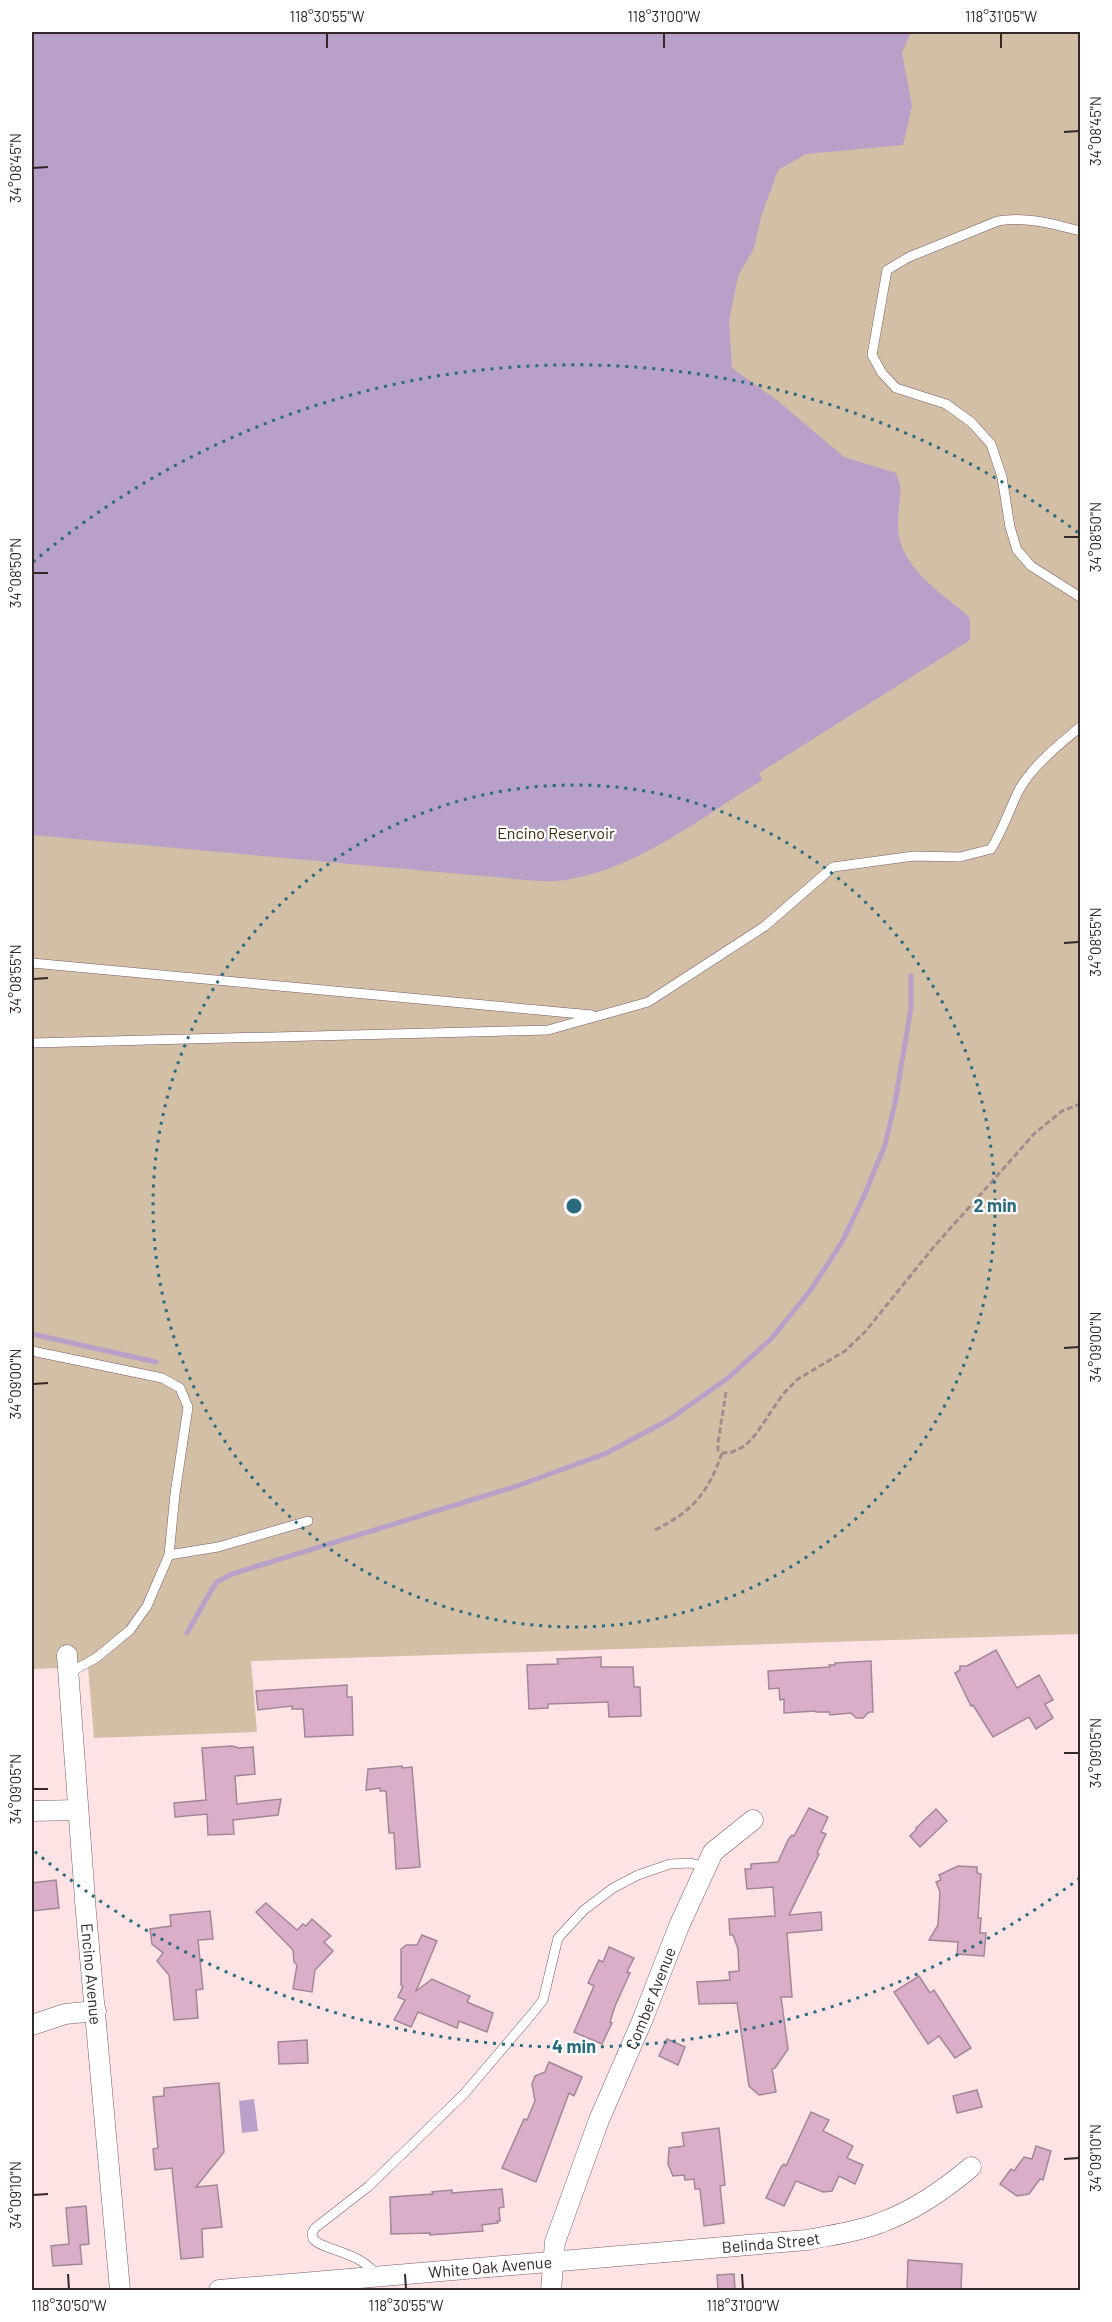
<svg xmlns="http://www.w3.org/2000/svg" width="1112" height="2322" viewBox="0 0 1112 2322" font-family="Barlow,sans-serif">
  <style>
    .green { fill: #d3bea6 }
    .water { fill: #b8a0c8 }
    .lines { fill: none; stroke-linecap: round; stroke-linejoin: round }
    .stream { stroke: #b8a0c8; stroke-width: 5 }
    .building { fill: #daaec9; stroke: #a18897; stroke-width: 1.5 }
    .lane-casing { stroke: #7a5d61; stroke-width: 10 }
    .street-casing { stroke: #7a5d61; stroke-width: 21 }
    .path { stroke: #a08c8d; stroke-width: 3; stroke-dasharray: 6 3; stroke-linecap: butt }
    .lane { stroke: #fff; stroke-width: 9 }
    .street { stroke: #fff; stroke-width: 20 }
    .ticks { fill: none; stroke: #342829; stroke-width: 2 }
    .ring { fill: none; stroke: #2a6b7f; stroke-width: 3; stroke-dasharray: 3 6 }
    .labels { text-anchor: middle; stroke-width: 4.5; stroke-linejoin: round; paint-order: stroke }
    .park-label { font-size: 16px; fill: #412a0c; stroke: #fff }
    .street-label { font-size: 16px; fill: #342829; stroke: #fff }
    .centre { fill: #2a6b7f; stroke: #fff; stroke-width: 3 }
    .ring-label { font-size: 18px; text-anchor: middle; font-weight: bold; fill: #2a6b7f; stroke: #fff; stroke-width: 4.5; stroke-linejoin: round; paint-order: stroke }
    .neatline { fill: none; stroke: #342829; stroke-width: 2 }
    .ticks-label { font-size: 15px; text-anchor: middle; fill: #342829 }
  </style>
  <rect width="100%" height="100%" fill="#fee3e5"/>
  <path class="green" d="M32,32H1080V1634L251,1661L257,1732L94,1738L88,1667L32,1669Z"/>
  <g class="water">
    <path d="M32,32H911L902,53L912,106L903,145L806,154L778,170L762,214L754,248L738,276L729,321L732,368L778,401L844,457L896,473C904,490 898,504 898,522C896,565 938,590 967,615L970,620V640L759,773L762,780C704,816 639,867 571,879C553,883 534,881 516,879L32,835Z"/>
    <path d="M254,2099L258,2131L242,2133L239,2101Z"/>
  </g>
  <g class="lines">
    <g class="stream">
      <path d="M32,1334L156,1362"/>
      <path d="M187,1633L212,1589L217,1582L232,1574L517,1486L607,1453L670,1419L728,1378L771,1339L810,1291L842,1242L864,1196L885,1145L895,1103L911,1008V976"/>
    </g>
  </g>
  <g class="building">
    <path d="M996,1650L1017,1688L1039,1675L1053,1700L1045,1704L1053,1718L1036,1729L1029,1717L993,1737L973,1705L971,1706L955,1673L960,1670V1666H967Z"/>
    <path d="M601,1657V1667H633L634,1687H640L641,1716L609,1717L608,1702L548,1704V1708L529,1709L527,1665L558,1664L557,1659Z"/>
    <path d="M871,1661L873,1712H869L863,1718H856L851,1713L830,1715L829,1712H816L815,1711L784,1713V1699L780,1700L779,1688L769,1689L768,1671L830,1667L829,1665H835V1663Z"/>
    <path d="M347,1685V1697H352L353,1735L305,1737L303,1709H292V1706L258,1710L256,1691Z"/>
    <path d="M232,1746L239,1748L253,1747L255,1774L235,1776L237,1804L281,1799L278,1815L233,1820L234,1834L208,1835L207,1814L175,1817L174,1803L206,1800L202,1748Z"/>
    <path d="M402,1766V1768L412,1767L420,1867L396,1869L394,1833H389L386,1791H380V1788L366,1790L368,1769Z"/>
    <path d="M809,1808L828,1817L821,1832L826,1834L817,1853L819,1854L789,1915L821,1912L822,1930L787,1933L792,1997H781L788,2049L775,2068L772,2069L776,2092L759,2095L749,2086L737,2003L699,2004L697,1982L730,1980L729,1972L739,1971L738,1949L733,1935H730L729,1919L775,1916L773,1887L747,1889L745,1869H751V1864L778,1862L788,1840L792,1835L794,1836Z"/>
    <path d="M936,1809L947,1821L920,1847L910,1836L917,1829L916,1828Z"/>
    <path d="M958,1866L977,1867V1873L981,1874L978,1918H981L980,1933H986L984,1956L957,1954L958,1942L929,1940L938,1925L940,1892L936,1882L941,1880L939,1875Z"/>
    <path d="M56,1880L59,1908L32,1911V1883Z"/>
    <path d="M266,1903L297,1930L303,1924L306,1926L312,1919L331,1936L324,1942L333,1951L315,1970L312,1992L293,1989L297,1965L294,1962L293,1950L256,1912Z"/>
    <path d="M210,1911L213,1939L198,1940L203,1989L196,1990L198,2018L174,2020L169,1975L157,1961L163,1953L152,1944L150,1929L171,1926L170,1915Z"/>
    <path d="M422,1935L437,1941L416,1991L432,1979L470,1996L467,2002L493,2013L487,2032L459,2021L457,2028L418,2012L411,2027L394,2020L405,2000L398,1997L403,1986L401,1985V1949L406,1945H417Z"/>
    <path d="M609,1947L634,1958L627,1972L630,1973L615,2006L610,2022L612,2023L602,2044L574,2032L594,1986L588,1983L599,1960L603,1962Z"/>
    <path d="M919,1976L930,1993L934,1990L971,2048L955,2058L939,2036L928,2044L894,1992Z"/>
    <path d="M667,2039L685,2047L678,2065L659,2056Z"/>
    <path d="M307,2040L308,2063L279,2064L278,2042Z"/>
    <path d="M549,2062L582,2077L574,2096L569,2093L536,2182L502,2168L524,2119L527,2120L535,2101L532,2084L535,2076L545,2072Z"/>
    <path d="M219,2083L224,2152L196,2187L217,2185L222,2227L202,2229L203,2257L181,2259L172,2168L155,2170L153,2149L158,2148L153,2097L164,2096V2088Z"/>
    <path d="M977,2090L982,2107L957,2113L953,2096Z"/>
    <path d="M811,2112L829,2120L823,2131L853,2146L847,2158L863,2165L855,2184L839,2176L832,2191L823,2192L796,2181L784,2206L766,2198L781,2167L784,2164L786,2166Z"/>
    <path d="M719,2128L725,2185L720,2186L724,2223L704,2226L700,2189H695L694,2179L685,2180L684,2175L673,2176L668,2164L669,2148L684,2146L682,2133Z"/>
    <path d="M1036,2146L1051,2151L1043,2180L1040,2179L1029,2194L1017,2196L1000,2184L1011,2169L1014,2171L1024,2157L1032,2159Z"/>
    <path d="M502,2189L504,2207L499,2208L500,2221H497L498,2223L482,2225L483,2231L430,2235V2233L391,2234L390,2197L433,2194L432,2192L452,2190V2193Z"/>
    <path d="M86,2206L89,2244L80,2245L82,2264L53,2266L51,2246L69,2244L66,2208Z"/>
    <path d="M908,2260L962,2264L961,2290H907Z"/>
    <path d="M734,2274L735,2290H718L717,2275Z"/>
  </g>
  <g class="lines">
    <defs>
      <g id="lane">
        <path d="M1080,231C1053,224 1026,216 998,221L909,257L887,270L872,355L882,373L896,388L946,404L971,422L991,444L1002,477L1010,527L1017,550L1031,566L1080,597"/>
        <path d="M32,963L592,1015"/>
        <path d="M32,1043L548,1030L648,1002L765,926L833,867L914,856L960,857L991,849C1003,830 1009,810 1019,790C1032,766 1060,744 1080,727"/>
        <path d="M32,1351L162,1378L180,1388L188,1407L175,1494L169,1555L147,1606L130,1630L96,1658L69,1673"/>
        <path d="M169,1555L218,1547L308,1521"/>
        <path d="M377,2277C366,2256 338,2253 318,2243L313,2239L312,2233L315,2228L369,2186L464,2094L532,2014L543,2000L558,1938L584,1910L613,1888L638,1875L670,1864L690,1863L706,1867"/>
      </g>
      <g id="street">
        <path id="s1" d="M67,1655L86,1913L120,2290"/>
        <path d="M32,1811L78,1810"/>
        <path d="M32,2025L65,2014L96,2011"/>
        <path id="s2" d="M219,2290L807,2240C831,2235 857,2232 880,2223C913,2211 944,2190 971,2167"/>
        <path id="s3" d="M551,2290L555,2242L599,2120L642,2021L679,1926L713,1852L753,1820"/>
      </g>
    </defs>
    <use href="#lane" class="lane-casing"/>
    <use href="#street" class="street-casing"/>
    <g class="path">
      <path d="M726,1392L718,1443V1450L722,1453L732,1452L745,1446L756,1434L783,1394L798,1379L845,1351L865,1332L932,1249L1035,1133L1062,1111L1080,1104"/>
      <path d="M655,1530C693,1511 708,1493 722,1453"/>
    </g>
    <use href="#lane" class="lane"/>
    <use href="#street" class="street"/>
  </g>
  <path class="ticks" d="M327,33V48M664,33V48M1001,33V48M1064,132L1079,131M33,168L48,167M1064,537H1079M33,573H48M1064,943L1079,942M33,979L48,978M1064,1348L1079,1347M33,1384L48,1383M1064,1753H1079M33,1789H48M1064,2159L1079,2158M33,2195L48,2194M68,2274L69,2289M405,2274L406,2289M742,2274L743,2289"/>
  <g class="ring">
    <circle cx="574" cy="1206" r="421"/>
    <path d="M1080 1878A841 841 0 0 1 33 1850M33 562A841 841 0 0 1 1080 534"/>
  </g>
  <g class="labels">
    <g class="park-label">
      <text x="556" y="839">Encino Reservoir</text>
    </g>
    <g class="street-label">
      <text dy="6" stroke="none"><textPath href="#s1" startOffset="320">Encino Avenue</textPath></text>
      <text dy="6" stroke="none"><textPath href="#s3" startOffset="310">Comber Avenue</textPath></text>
      <text dy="6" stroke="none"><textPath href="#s2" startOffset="554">Belinda Street</textPath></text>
      <text dy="6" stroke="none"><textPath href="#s2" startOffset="272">White Oak Avenue</textPath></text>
    </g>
  </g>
  <circle cx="574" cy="1206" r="9" class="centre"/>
  <g class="ring-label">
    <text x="995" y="1212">2 min</text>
    <text x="574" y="2053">4 min</text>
  </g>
  <rect width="1112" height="2322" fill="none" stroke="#ffffff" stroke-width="66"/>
  <rect x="33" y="33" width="1046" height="2256" class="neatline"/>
  <g class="ticks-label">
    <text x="327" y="22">118°30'55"W</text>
    <text x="664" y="22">118°31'00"W</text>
    <text x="1001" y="22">118°31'05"W</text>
    <text transform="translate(1096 131) rotate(-90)" y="5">34°08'45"N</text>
    <text transform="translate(16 168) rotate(-90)" y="5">34°08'45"N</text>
    <text transform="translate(1096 537) rotate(-90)" y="5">34°08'50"N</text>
    <text transform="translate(16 573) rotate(-90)" y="5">34°08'50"N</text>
    <text transform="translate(1096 942) rotate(-90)" y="5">34°08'55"N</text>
    <text transform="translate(16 979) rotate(-90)" y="5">34°08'55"N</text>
    <text transform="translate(1096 1347) rotate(-90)" y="5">34°09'00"N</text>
    <text transform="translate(16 1384) rotate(-90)" y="5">34°09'00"N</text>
    <text transform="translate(1096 1753) rotate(-90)" y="5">34°09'05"N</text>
    <text transform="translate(16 1789) rotate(-90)" y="5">34°09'05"N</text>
    <text transform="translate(1096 2158) rotate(-90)" y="5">34°09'10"N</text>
    <text transform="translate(16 2195) rotate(-90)" y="5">34°09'10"N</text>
    <text x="69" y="2311">118°30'50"W</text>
    <text x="406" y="2311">118°30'55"W</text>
    <text x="743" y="2311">118°31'00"W</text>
  </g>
</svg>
